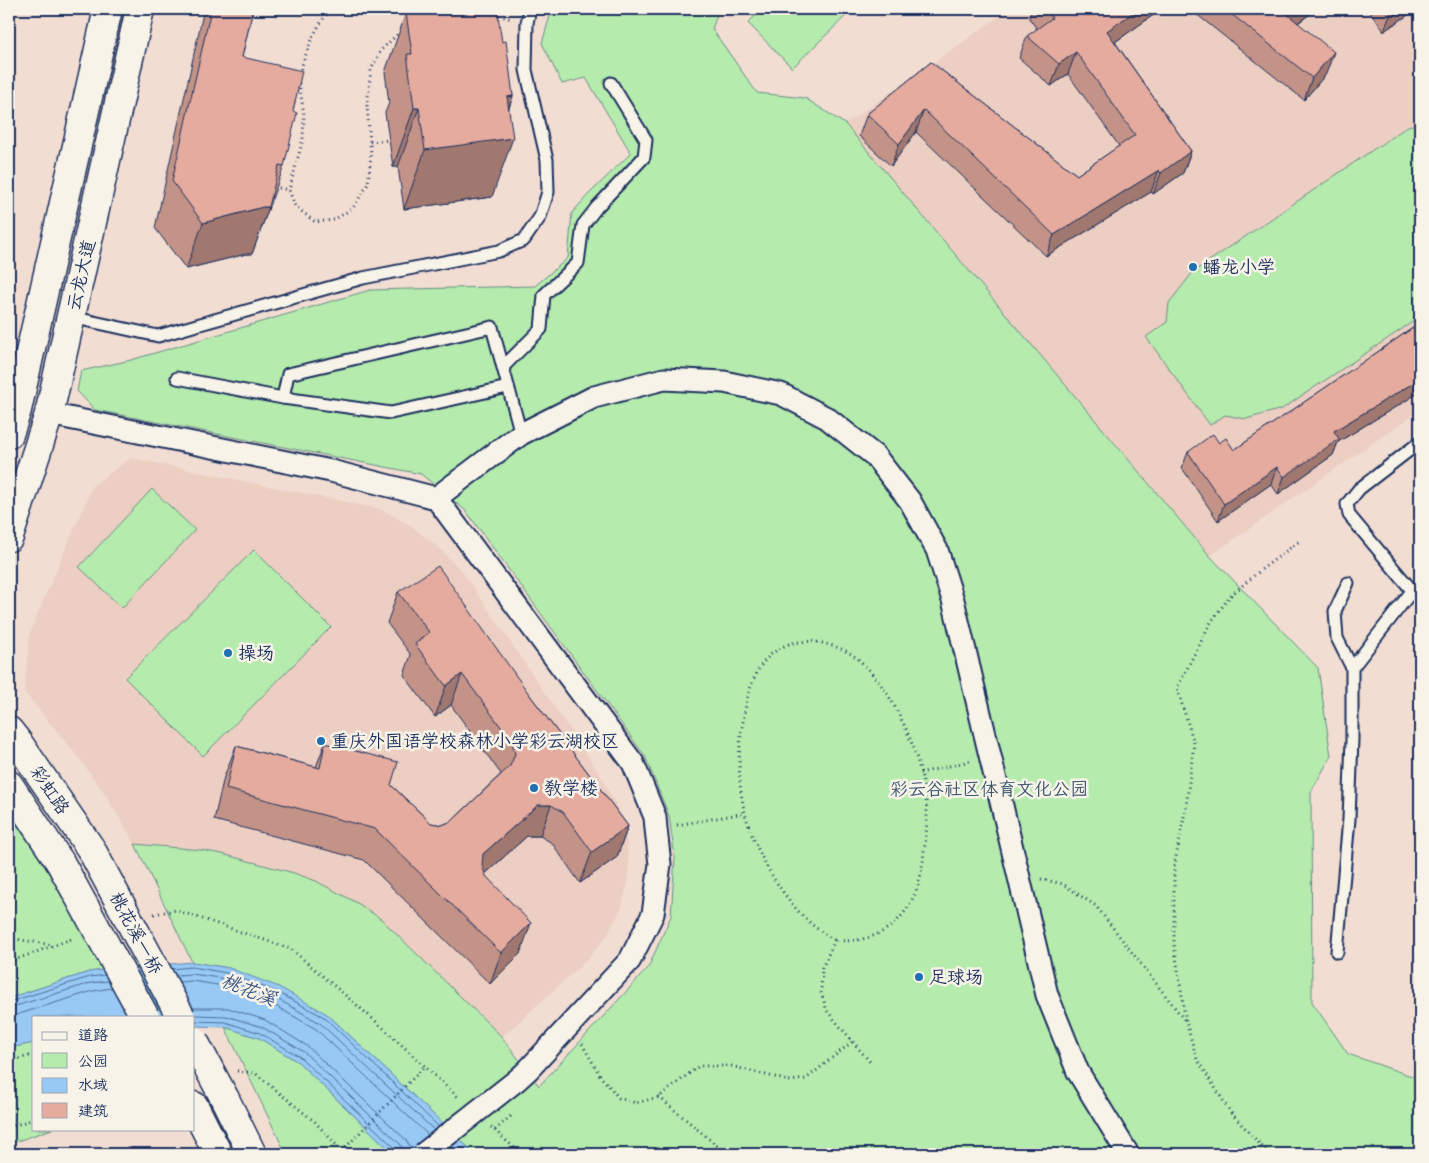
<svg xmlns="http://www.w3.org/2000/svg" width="1429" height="1163" viewBox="0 0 1429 1163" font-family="Mali,'LXGW WenKai TC',sans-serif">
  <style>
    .built { fill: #edcec2 }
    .green { fill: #b5ebad; stroke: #688d86 }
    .water { fill: #97c9f4; stroke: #658bb8 }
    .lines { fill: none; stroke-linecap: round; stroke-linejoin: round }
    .shore { stroke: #4d6d9a; stroke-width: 1 }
    .service-casing { stroke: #1b2f5e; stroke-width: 15 }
    .minor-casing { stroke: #1b2f5e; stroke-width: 25 }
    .secondary-casing { stroke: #1b2f5e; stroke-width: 31 }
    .path { stroke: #1b2f5e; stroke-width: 3; stroke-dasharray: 1 4; stroke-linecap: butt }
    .service { stroke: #f7f3e8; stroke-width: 11 }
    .minor { stroke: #f7f3e8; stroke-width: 21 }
    .secondary { stroke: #f7f3e8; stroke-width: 28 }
    .minor-bridge-casing { stroke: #1b2f5e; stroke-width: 25; stroke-linecap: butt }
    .secondary-bridge-casing { stroke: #1b2f5e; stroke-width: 31; stroke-linecap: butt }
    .minor-bridge { stroke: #f7f3e8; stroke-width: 21 }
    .secondary-bridge { stroke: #f7f3e8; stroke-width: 28 }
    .wall { fill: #c49388; stroke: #1b2f5e }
    .shaded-wall { fill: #a0786f; stroke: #1b2f5e }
    .building { fill: #e4ab9e; stroke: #1b2f5e }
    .poi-dot { fill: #1f6fb2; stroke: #f7f3e8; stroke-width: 2 }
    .labels { text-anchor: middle; stroke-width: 5; stroke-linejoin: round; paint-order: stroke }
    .poi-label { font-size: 18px; fill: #1b2f5e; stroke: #f7f3e8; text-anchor: start }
    .street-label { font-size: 18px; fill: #1b2f5e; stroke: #f7f3e8 }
    .park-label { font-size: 18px; fill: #3a556e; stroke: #f7f3e8 }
    .water-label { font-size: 19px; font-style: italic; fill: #3a5684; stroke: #f7f3e8 }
  </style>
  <rect width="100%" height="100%" fill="#f1ddd2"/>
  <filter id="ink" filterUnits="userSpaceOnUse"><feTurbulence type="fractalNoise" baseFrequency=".02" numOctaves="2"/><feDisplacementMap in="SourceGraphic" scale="10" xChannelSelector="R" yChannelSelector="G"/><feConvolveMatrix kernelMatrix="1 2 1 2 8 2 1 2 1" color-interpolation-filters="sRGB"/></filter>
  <g filter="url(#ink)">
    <g class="built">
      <path d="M1010,9H1420V410L1210,556L845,124Z"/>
      <path d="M131,458L380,509L408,524L436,545L462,571L600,774L616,805L625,832L629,862L627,886L621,909L607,935L589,958L502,1037L381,919L316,881L294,873L222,854L201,850L135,844L104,793L79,758L51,724L24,692L30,632L93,485Z"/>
    </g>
    <g class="green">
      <path d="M552,9H719L712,29L757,93L805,98L845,124L1210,556L1318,668L1331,756L1311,792L1312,1002L1348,1054L1420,1079V1154H475L327,1014L229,968L192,962L135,844L201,850L222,854L294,873L316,881L359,904L381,919L502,1037L539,1086L648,968L671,916L675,858L669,816L645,756L466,511L421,474L95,410L77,391L81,371L131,360L370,290L535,286L568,258L572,213L588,195L631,153L586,78L562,84L542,43Z"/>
      <path d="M762,9H853L792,68L748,23Z"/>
      <path d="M1420,123V317L1282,409L1246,419L1225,415L1210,425L1146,337L1167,322L1169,303L1193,272L1408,126Z"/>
      <path d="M152,489L195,530L122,608L79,567Z"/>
      <path d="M254,550L331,627L203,756L125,678Z"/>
      <path d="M9,813L47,870L103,970L89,972L9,998Z"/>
      <path d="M225,1027L259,1038L298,1062L394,1154H286Z"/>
      <path d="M34,1043V1129H52L9,1144V1048Z"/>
    </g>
    <path class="water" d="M192,962L229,968L279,987L327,1014L475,1154H394L298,1062L259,1038L225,1027L194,1026V1017H34V1043L9,1048V998L89,972L103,970Z"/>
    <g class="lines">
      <g class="shore">
        <path d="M172,969L192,967L227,973L277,992L324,1017L439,1127"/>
        <path d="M176,975L192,974L226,979L274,997L320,1023L434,1130"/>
        <path d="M179,982L192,981L224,986L272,1004L316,1029L428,1135"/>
        <path d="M9,1002L90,977L105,975"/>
        <path d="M9,1008L91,983L108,981"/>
        <path d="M193,1008H228L265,1020L307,1046L405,1139L410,1146L411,1154"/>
        <path d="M195,1015L226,1016L262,1027L304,1052L400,1144L403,1149V1154"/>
        <path d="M9,1016L16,1015L93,991L112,988"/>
        <path d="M195,1021L225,1022L260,1033L300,1057L395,1148L397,1154"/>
      </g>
      <defs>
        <g id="service">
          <path d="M71,317L158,336L363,278L499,251L524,240L540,217L548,192L547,160L526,70L527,23L530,9"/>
          <path d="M503,367L541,329L544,295L578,263L583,225L597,207L644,157L646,140L611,83"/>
          <path d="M177,378L283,398L391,413L508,387"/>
          <path d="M283,398L288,374L492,327L521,434"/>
          <path d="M1420,442L1359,489L1347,504L1349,515L1420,600"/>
          <path d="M1348,583L1335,611L1337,638L1352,668"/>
          <path d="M1337,952L1349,819L1352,739V668L1412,591"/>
        </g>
        <g id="minor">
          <path d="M49,414L331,471L436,498L633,763L655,817L656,829L660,864L653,914L630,960L528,1070L517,1080"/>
          <path d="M436,498L521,434L594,397L664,379L724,382L781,394L827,418L875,456L910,501L937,550L953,600L1047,995L1078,1072L1128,1154"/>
        </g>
        <g id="secondary">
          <path d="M9,434L17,410L108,9"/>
          <path d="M9,537L49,414L140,9"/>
          <path d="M9,731L17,741L91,849"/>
          <path d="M9,785L60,862"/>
          <path d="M225,1099L252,1154"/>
          <path d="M194,1106L218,1154"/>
        </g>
      </defs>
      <use href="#service" class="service-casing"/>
      <use href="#minor" class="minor-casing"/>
      <use href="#secondary" class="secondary-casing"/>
      <g class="path">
        <path d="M399,9L407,18"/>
        <path d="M494,14L512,19"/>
        <path d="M299,74C307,51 314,28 331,9"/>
        <path d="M299,83L304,114L303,139L289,190L295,206L315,222L334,220L353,208L368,184L371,154L367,106L371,70L381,50L401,31"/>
        <path d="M370,142L389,140"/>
        <path d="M274,187L289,190"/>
        <path d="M812,641C828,644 845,648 858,659C897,694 924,760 927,812C927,825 926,838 924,851C922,873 919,891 906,910C897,923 885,932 870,937C861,940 845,942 835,940C832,939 828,936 825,934C789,912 755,854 745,813C737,781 738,748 744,716C749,686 757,656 789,644C795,642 804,642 812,641Z"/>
        <path d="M920,773L970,761"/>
        <path d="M677,825L745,813"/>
        <path d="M1041,879L1063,884L1096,906L1186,1022"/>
        <path d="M154,914L176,910L291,949L380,1025L459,1098"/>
        <path d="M9,938L53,945"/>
        <path d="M835,940L822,968L821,992L827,1011L870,1062"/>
        <path d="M9,962L74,938"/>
        <path d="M582,1044L601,1077L619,1098L636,1103L659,1097L699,1066H731L789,1081L806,1079L853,1041"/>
        <path d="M9,1061L34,1055"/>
        <path d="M237,1071L255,1073L315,1122L345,1154"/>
        <path d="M659,1097L727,1154"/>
        <path d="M9,1127L34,1119"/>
        <path d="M491,1127L521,1154"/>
        <path d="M495,1130L511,1116"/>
        <path d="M342,1151L425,1066"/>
        <path d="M1269,1154L1231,1113L1197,1059L1186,1022L1174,944V867L1186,807L1194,743L1177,688L1211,622L1230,596L1262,569L1301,540"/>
      </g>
      <use href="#service" class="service"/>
      <use href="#minor" class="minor"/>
      <use href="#secondary" class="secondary"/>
      <defs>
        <path id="minor-bridge" d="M423,1154L517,1080"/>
        <g id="secondary-bridge">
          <path d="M91,849L181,1017"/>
          <path d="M60,862L145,1017"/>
          <path d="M194,1041L225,1099"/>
        </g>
      </defs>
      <use href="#minor-bridge" class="minor-bridge-casing"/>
      <use href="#secondary-bridge" class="secondary-bridge-casing"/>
      <use href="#minor-bridge" class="minor-bridge"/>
      <use href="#secondary-bridge" class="secondary-bridge"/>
    </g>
    <g class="wall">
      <path d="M204,9H253L242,57L293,111L284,166L252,254H246L186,269L155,228Z"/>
      <path d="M1032,9H1162L1115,42L1191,151L1183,173L1153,194L1151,192L1046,256L916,132L891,166L859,136L867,114L931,62L1077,175L1119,146L1068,74L1051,86L1019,58L1027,36L1037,29L1029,18Z"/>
      <path d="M1190,9H1317L1298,23L1326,74L1304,100Z"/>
      <path d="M1368,9H1412L1411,13L1384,31Z"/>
      <path d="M406,13L502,42L513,96L509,108L492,197L404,209L398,167H393L385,113L389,103L385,72Z"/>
      <path d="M1420,323V392L1338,442L1333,455L1278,494L1271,484L1218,521L1182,468L1188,452L1219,443L1234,450Z"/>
      <path d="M398,592L529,694L628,826L617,857L580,883L552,843L540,836H527L485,874L520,954L490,984L364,860L214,820L224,777L236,746L316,767L325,743L391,785L431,823L442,825L452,821L501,774L451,705L435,717L404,675L411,655L387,623Z"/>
    </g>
    <g class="shaded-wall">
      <path d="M1138,9H1162L1099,53L1107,31Z"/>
      <path d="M1294,9H1317L1279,36L1287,14Z"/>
      <path d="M1393,9H1412L1411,13L1384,31L1392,10Z"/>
      <path d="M1076,52L1068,74L1051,86L1059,64Z"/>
      <path d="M1334,52L1326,74L1304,100L1312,78Z"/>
      <path d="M513,96L497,140L513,138L492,197L404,209L425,150L507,97Z"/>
      <path d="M414,108H419L398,167H393Z"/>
      <path d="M924,110L916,132L891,166L899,144Z"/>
      <path d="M1191,151L1183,173L1153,194L1161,173Z"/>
      <path d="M1159,170L1151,192L1046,256L1054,235Z"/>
      <path d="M263,207H269L252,254H246L186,269L203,223Z"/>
      <path d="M1420,379V392L1338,442L1333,455L1278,494L1284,477L1334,431Z"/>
      <path d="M1277,467L1271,484L1218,521L1224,504Z"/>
      <path d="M462,674L451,705L435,717L446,686Z"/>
      <path d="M538,805H551L540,836H527L472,886L483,854Z"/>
      <path d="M628,826L617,857L580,883L592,852Z"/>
      <path d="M531,923L520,954L490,984L501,953Z"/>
    </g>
    <g class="building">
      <path d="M211,9H253L242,57L302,71L293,111L297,113L284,166L279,165L269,207H263L203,223L172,181Z"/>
      <path d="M436,9H497L502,42L506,41L513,96L507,97L513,138L425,150L419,108H414L407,54H412L406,13Z"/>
      <path d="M1046,9H1138L1107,31L1191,151L1161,173L1159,170L1054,235L924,110L899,144L867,114L931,62L1077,175L1135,135L1076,52L1059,64L1027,36L1052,18Z"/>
      <path d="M1225,9H1294L1287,14L1334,52L1312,78Z"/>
      <path d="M1420,323V379L1334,431L1339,439L1284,477L1277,467L1224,504L1188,452L1213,434L1219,443L1226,438L1234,450Z"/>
      <path d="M438,566L529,694L628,826L592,852L563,812L551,805H538L483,854L482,866L486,876L531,923L501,953L375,829L226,789L236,746L320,768L325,743L398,762L391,785L431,823L442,825L452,821L510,766L515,754L512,742L462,674L446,686L415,644L429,632L398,592Z"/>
    </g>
  </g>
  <g class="poi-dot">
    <circle cx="1193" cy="267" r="5"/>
    <circle cx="228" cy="653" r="5"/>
    <circle cx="321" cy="741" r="5"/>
    <circle cx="534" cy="788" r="5"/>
    <circle cx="919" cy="977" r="5"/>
  </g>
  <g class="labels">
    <g class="poi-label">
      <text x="1203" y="273">蟠龙小学</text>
      <text x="238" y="659">操场</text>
      <text x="331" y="747">重庆外国语学校森林小学彩云湖校区</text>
      <text x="544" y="794">教学楼</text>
      <text x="929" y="983">足球场</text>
    </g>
    <g class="street-label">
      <text transform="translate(81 275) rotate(-77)" y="6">云龙大道</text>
      <text transform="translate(50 790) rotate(56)" y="6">彩虹路</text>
      <text transform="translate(136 933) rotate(62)" y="6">桃花溪一桥</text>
    </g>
    <g class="park-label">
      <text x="989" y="795">彩云谷社区体育文化公园</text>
    </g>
    <g class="water-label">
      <text transform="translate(249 989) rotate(21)" y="7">桃花溪</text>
    </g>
  </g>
  <rect width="1429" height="1163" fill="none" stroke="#f7f3e8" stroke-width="30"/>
  <rect x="15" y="15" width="1399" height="1133" fill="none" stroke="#1b2f5e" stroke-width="2" filter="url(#ink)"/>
  <rect x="32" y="1016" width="162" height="115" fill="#f7f3e8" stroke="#9fa5b1"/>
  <rect x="42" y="1032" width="25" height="8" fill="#f7f3e8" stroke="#9fa5b1"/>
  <text x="78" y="1040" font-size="15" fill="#1b2f5e">道路</text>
  <rect x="42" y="1053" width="25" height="15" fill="#b5ebad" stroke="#9fa5b1"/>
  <text x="78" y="1066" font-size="15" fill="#1b2f5e">公园</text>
  <rect x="42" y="1078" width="25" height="15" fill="#97c9f4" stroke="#9fa5b1"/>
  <text x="78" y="1090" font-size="15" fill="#1b2f5e">水域</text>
  <rect x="42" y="1103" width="25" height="15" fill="#e4ab9e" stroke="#9fa5b1"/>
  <text x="78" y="1116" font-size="15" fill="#1b2f5e">建筑</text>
</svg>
